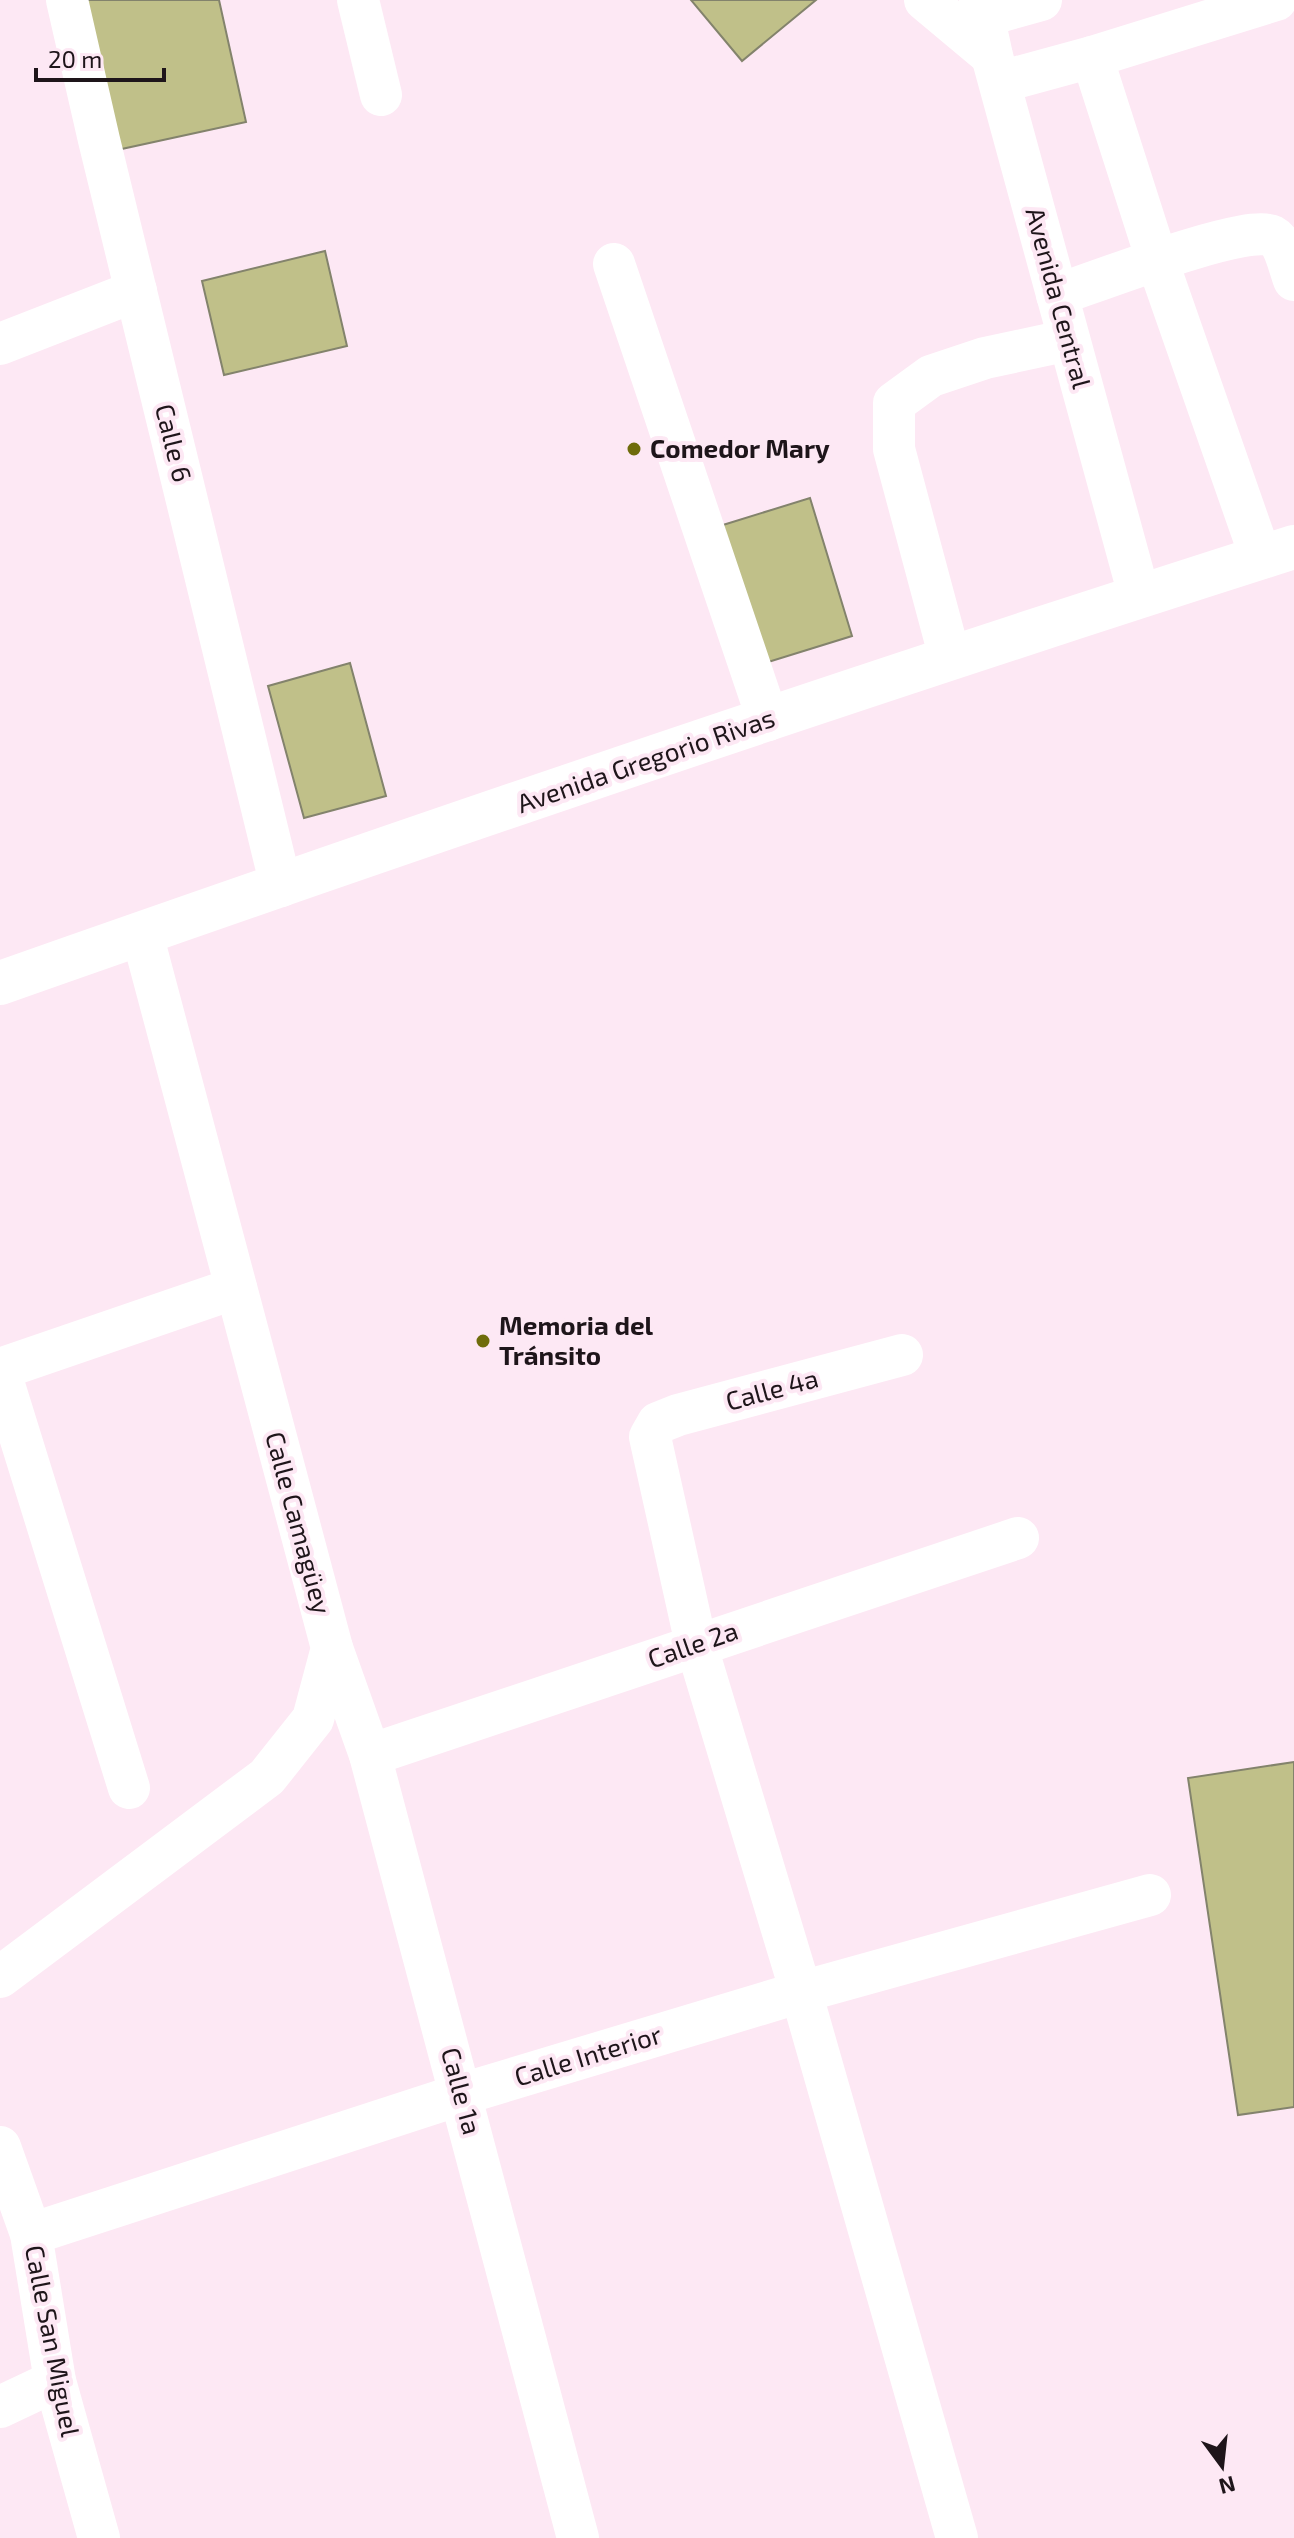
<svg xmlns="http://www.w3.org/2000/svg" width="1294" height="2538" viewBox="0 0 1294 2538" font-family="'Exo 2',sans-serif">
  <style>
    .building { fill: #c0c089; stroke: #83836c; stroke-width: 2 }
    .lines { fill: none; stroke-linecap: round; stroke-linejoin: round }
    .minor { stroke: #fff; stroke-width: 42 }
    .major { stroke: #fff; stroke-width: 44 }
    .poi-dot { fill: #6f6c0b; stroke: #fde8f4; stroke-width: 3 }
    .labels { text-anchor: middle; stroke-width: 8; stroke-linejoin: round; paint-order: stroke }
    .street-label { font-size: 26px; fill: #1e151a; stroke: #fde8f4 }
    .poi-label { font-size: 26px; font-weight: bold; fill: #1e151a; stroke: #fde8f4; text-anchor: start }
  </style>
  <rect width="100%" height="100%" fill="#fde8f4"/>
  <g class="building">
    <path d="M85,0H219L246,122L117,150Z"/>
    <path d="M691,0H816L742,61Z"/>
    <path d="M325,251L347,346L224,375L202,281Z"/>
    <path d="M810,498L852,636L765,663L723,525Z"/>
    <path d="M350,663L386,796L304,818L268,686Z"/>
    <path d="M1294,1762V2107L1238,2115L1188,1778Z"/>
  </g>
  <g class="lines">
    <g class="minor">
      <path d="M67,0L99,140L281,886"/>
      <path d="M358,0L381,95"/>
      <path d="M925,0L992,56"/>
      <path d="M980,0L992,56L1139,595"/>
      <path d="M984,16L1041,0"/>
      <path d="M1092,57L1157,260L1261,558"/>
      <path d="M1000,82L1092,57L1276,0"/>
      <path d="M614,264L768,720"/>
      <path d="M1057,295C1090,284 1247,223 1272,236C1285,243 1289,267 1294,280"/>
      <path d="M0,344L136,291"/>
      <path d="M950,658L894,449V403L931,376L985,358L1069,340"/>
      <path d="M902,1355L678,1415L658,1423L650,1437L696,1644L801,1992L957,2538"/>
      <path d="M0,1369L236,1288"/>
      <path d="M0,1372L129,1788"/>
      <path d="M332,1648L370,1755L578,2538"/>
      <path d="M370,1755L1018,1538"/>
      <path d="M0,1977L267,1777L313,1719L332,1648L142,934"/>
      <path d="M0,2147L31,2234L55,2381L99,2538"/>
      <path d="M31,2234L462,2094L801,1992L1150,1895"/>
      <path d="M0,2407L55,2381"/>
    </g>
    <path class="major" d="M0,983C429,832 860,685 1294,547"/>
  </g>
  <g class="poi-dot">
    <circle cx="634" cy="449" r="8"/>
    <circle cx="483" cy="1341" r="8"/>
  </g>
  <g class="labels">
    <g class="street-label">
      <text transform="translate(1058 298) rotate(75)" y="9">Avenida Central</text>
      <text transform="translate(173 443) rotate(76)" y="9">Calle 6</text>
      <text transform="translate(646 761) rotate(-19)" y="9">Avenida Gregorio Rivas</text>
      <text transform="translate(772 1390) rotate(-15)" y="9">Calle 4a</text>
      <text transform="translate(298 1523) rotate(75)" y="9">Calle Camagüey</text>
      <text transform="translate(693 1645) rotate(-19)" y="9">Calle 2a</text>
      <text transform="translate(588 2056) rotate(-17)" y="9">Calle Interior</text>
      <text transform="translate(461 2091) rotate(75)" y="9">Calle 1a</text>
      <text transform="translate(52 2341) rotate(79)" y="9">Calle San Miguel</text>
    </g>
    <g class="poi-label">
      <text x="650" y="458">Comedor Mary</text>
      <text x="499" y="1335">Memoria del<tspan x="499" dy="30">Tránsito</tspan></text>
    </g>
  </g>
  <g transform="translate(1222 2466) rotate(165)" stroke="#fde8f4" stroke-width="6" paint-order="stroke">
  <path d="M0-6L14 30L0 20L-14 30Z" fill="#1e151a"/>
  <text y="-12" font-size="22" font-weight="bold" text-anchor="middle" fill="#1e151a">N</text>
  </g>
  <path d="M36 68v12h128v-12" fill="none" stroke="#1e151a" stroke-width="4"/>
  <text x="48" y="68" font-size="24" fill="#1e151a" stroke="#fde8f4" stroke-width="6" paint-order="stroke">20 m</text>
</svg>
